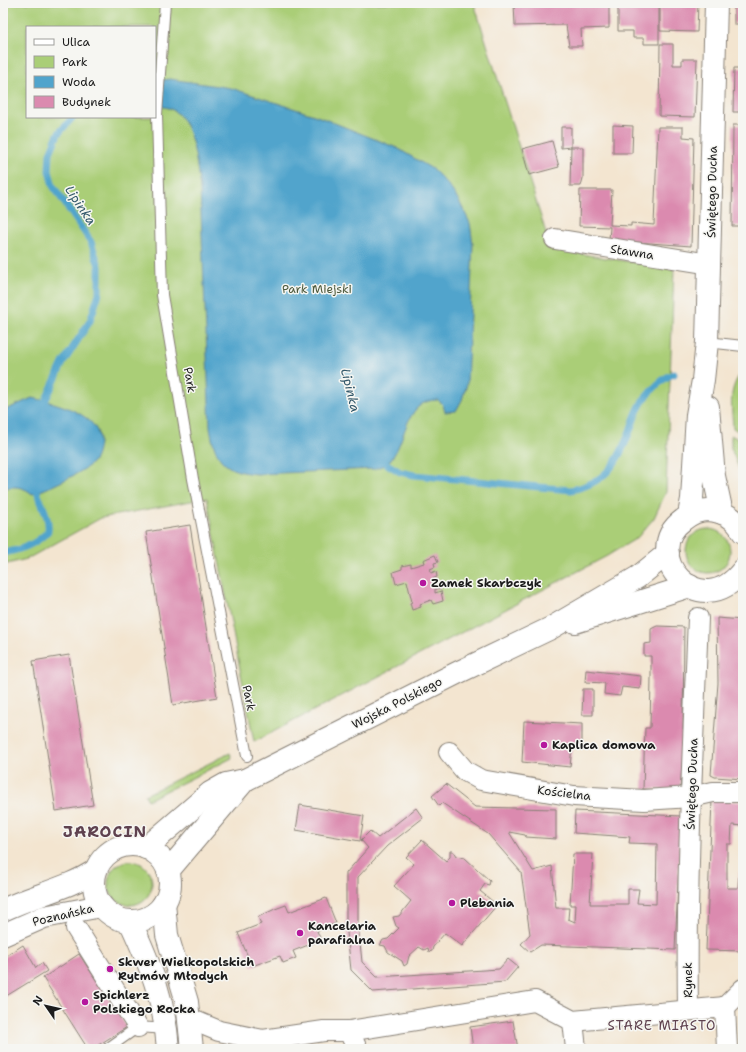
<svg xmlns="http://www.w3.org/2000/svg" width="746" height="1052" viewBox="0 0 746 1052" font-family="'Shantell Sans',sans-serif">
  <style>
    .green { fill: #aace77; stroke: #63754a; fill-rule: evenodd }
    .water { fill: #51a4cc; stroke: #366074 }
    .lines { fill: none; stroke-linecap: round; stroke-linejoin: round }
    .stream { stroke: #51a4cc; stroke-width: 7 }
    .building { fill: #db8aaf }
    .lane-casing { stroke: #888076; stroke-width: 12 }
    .street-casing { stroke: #888076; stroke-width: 22 }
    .secondary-casing { stroke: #888076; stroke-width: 24 }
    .lane { stroke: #fff; stroke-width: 10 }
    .street { stroke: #fff; stroke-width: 20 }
    .secondary { stroke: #fff; stroke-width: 22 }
    .poi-dot { fill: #b5179e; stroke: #f6f6f2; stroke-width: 1.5 }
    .labels { text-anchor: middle; stroke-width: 3; stroke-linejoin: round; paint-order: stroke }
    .street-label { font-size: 12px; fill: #1c1c1c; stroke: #f6f6f2 }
    .park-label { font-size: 12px; fill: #4e5a3c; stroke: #f6f6f2 }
    .poi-label { font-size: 12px; font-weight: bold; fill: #1c1c1c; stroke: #f6f6f2; text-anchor: start }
    .water-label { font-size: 13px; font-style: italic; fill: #34596b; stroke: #f6f6f2 }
    .neighbourhood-label { font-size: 13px; letter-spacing: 1px; fill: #5f424f; stroke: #f6f6f2 }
    .district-label { font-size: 16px; font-weight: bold; letter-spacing: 1px; fill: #5f424f; stroke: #f6f6f2 }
  </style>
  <rect width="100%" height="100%" fill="#f6f6f2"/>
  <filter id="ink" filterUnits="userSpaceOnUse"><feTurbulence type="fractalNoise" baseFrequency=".025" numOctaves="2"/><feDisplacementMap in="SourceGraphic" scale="8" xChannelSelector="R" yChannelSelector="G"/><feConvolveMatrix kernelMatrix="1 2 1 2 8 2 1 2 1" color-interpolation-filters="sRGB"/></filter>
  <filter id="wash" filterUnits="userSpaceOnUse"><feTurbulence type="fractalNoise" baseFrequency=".012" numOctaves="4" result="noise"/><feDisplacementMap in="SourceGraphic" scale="16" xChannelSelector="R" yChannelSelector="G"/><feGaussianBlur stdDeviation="0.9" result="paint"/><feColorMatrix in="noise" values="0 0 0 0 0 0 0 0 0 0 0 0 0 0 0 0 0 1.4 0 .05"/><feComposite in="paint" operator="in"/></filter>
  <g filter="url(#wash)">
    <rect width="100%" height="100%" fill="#f3e5d0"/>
    <g class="green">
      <path d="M3,3H474L551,249L674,269L666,492L654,518L637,538L607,556L254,742L207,498L101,518L27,559L3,565ZM27,27H155V117H27Z"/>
      <path d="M743,371V434L733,428C732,406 727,389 743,371Z"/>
      <path d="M731,435L743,442V478L731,449Z"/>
      <circle cx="708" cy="551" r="22"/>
      <path d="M230,753L232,758L148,800L145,795Z"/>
      <circle cx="130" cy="883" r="22"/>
    </g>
    <g class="water">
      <path d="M170,79L231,88L317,116L397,148L434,170L448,185L458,199L470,223L473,244L467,384L462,400L456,411L445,412L443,405L438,400C402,399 407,449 386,464C383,466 378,467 374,469L258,474C224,472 215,460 210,428L200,189C196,163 193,101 155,107V81Z"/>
      <path d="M32,398C54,402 102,414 99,443C98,450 97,458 92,463C82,473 45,490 32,494C25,487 13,485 3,489V411Z"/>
    </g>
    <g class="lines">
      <g class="stream">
        <path d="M42,408L63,363L90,321L99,293V266L91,242L53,186L49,171L50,153L58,134L73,117"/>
        <path d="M379,459L400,472L414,475L571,490C606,483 618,463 630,431C633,423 635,415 639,408C643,399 651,391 658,384C663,380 668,375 674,374"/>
        <path d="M3,553C20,550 36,545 48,531C50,514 38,501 35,484"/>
      </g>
    </g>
    <g id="blocks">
      <g class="building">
        <path d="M514,3H609V28L581,29L582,46H569L566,25L515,26Z"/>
        <path d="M618,3H659V44H644V38H633V31H618Z"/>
        <path d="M660,3H698L697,32L660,31Z"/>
        <rect x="734" y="3" width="9" height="21"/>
        <path d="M660,44H673V65H682V59H697L695,117L659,116Z"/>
        <path d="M734,68H743V112H733Z"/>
        <path d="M613,125L633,126L632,153H613Z"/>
        <path d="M733,125H743V226H732Z"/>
        <path d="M561,127H571V147H583V178L581,186H570L571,147L561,148Z"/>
        <path d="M658,127H683V137L694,138L691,246L609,240L610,227L579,226L580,190H612L610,225L631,226V223L654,225Z"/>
        <path d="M552,141L559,167L529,175L522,149Z"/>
        <path d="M190,525L217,697L173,705L146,532Z"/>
        <path d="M435,555L438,562L434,563L435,567L430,569L431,573L436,571L437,577L432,579L433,583L438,582L440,588L435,589V593L441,591L443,601L433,604L431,600L420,604L421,607L412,610L410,603L412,602L407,581L396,584L393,572L402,569V566L411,564V567L424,563L423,560Z"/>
        <path d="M717,618L743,620V779L715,777L711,775L718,683Z"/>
        <path d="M657,626L684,627L683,729H685L680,790L643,789L645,728H650L651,678V656H644V644L651,643V629Z"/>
        <path d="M69,655L93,805L56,811L33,661Z"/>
        <path d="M586,670L641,676L640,689L622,687L620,696L604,694L605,683L585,682Z"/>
        <path d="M583,689H593V715H582Z"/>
        <path d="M524,721L582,724V747L572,746L570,767L522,762Z"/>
        <path d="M446,784L475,807L556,809V839L526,837L525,835L509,832L533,871L552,866L556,908H569L568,919L575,922L576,905H570L573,854H593L590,904H628V889H639L637,903L656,904L657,844L629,843L630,837L574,833L575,811L681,816L675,950L541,945L530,952L521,944L530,934L521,872L488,834L442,803L439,806L432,796Z"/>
        <path d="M712,800L743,802V826L732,825L731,844H727V888H738L739,872H743V951L706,950Z"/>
        <path d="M300,805L364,816L360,841L296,830Z"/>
        <path d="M416,808L423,818L387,846L358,877V923L362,962L377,977L499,969L508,959L518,967L505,982L373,992L351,970L346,923V873L368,848L361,840L370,831L378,838Z"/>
        <path d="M422,840L446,861L450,857V851H453L456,856L465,858L490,881L489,885L485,884L480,891L497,905L462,946L445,933L433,947L432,951L429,952L428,948L424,950L419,947L409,956L407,964L404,966L402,961L388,952L385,946L380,945L383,940L388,939L399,928L396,926L393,917L399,916L411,901L394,886L414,864L406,857Z"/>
        <path d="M326,898L336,923L317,931L321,940L293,951L296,958L283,963L280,956L252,966L238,933L261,924L258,917L275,909L286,905L289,912Z"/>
        <path d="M23,945L36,968L42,963L47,971L3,998V958Z"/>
        <path d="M79,954L127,1027L92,1049H88L43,978Z"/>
        <path d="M513,1021L518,1049H473L470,1027Z"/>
      </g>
    </g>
  </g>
  <g filter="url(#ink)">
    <use href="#blocks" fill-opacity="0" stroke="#888076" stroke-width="1"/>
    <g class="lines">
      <defs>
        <g id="lane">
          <path d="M165,3L157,115L162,295L193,479L247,756"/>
          <path d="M707,342L743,346"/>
          <path d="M107,1049L138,1027L167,1029"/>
        </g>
        <g id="street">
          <path d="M555,239L710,264"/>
          <path d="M449,752L465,771L481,780L574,796L644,800L691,797L713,792H743"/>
          <path d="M76,928L138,1027"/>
          <path d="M725,1007L743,989"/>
          <path d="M688,1009C686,878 693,748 698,618"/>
          <path d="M190,1019L219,1031L263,1040L324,1031H349L535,1001L573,1021L725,1007L727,1049"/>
          <path d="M573,1021L576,1049"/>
          <path d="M349,1031L357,1049"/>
        </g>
        <g id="secondary">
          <path d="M708,407L714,476L722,513"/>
          <path d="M689,515L692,499L697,415L703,380L707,342L716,3"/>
          <path d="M743,532C736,518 723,511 708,510C698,510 690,514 683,520C638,553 699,627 743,570"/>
          <path d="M575,622L690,586"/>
          <circle cx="132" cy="883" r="38"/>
          <path d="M146,848L210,793L226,784L245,780L457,673L551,628L638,577L668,553"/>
          <path d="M168,871L245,780"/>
          <path d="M164,903L167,935L187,1002L192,1049"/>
          <path d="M3,910C33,895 68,889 96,870"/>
          <path d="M130,921C150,964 165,1001 168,1049"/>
          <path d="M3,935L44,917L101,906"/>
        </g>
      </defs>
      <use href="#lane" class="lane-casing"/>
      <use href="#street" class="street-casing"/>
      <use href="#secondary" class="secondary-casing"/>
      <use href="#lane" class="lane"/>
      <use href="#street" class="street"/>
      <use href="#secondary" class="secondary"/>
    </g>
  </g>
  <g class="poi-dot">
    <circle cx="423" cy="583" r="4"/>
    <circle cx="544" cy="745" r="4"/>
    <circle cx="452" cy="903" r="4"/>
    <circle cx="300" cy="933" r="4"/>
    <circle cx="110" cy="969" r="4"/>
    <circle cx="85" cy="1002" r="4"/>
  </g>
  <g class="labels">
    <g class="street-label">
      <text transform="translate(712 192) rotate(-89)" y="4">Świętego Ducha</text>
      <text transform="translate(632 252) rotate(9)" y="4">Stawna</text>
      <text transform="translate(190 380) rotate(80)" y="4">Park</text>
      <text transform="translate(249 698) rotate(79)" y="4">Park</text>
      <text transform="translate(397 703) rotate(-27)" y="4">Wojska Polskiego</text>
      <text transform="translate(692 784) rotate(-88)" y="4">Świętego Ducha</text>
      <text transform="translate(564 793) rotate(7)" y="4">Kościelna</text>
      <text transform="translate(63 915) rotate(-13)" y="4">Poznańska</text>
      <text transform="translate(688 980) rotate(-91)" y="4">Rynek</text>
    </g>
    <g class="park-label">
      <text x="317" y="293">Park Miejski</text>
    </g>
    <g class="poi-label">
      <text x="431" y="587">Zamek Skarbczyk</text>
      <text x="552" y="749">Kaplica domowa</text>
      <text x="460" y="907">Plebania</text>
      <text x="308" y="930">Kancelaria<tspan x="308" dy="14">parafialna</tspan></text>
      <text x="118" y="966">Skwer Wielkopolskich<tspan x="118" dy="14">Rytmów Młodych</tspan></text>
      <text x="93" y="999">Spichlerz<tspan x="93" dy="14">Polskiego Rocka</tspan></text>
    </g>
    <g class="water-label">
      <text transform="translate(81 205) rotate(56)" y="5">Lipinka</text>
      <text transform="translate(351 390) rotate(76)" y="5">Lipinka</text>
    </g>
    <g class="neighbourhood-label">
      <text x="662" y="1030">STARE MIASTO</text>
    </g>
    <g class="district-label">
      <text x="105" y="837">JAROCIN</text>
    </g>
  </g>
  <rect width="746" height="1052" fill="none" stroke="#f6f6f2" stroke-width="16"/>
  <rect x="26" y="26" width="130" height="92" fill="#f6f6f2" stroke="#9f9f9c"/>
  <rect x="34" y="39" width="20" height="6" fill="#ffffff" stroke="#9f9f9c"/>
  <text x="62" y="46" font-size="12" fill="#1c1c1c">Ulica</text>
  <rect x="34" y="56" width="20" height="12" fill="#aace77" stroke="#9f9f9c"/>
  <text x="62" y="66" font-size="12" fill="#1c1c1c">Park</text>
  <rect x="34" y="76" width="20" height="12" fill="#51a4cc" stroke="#9f9f9c"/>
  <text x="62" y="86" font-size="12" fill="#1c1c1c">Woda</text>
  <rect x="34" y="96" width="20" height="12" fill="#db8aaf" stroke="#9f9f9c"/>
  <text x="62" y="106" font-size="12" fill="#1c1c1c">Budynek</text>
  <g transform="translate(46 1006) rotate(304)" stroke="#f6f6f2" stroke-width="3" paint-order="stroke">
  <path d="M0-3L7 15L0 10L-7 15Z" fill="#1c1c1c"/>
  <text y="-6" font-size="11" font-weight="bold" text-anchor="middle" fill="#1c1c1c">N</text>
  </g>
</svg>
